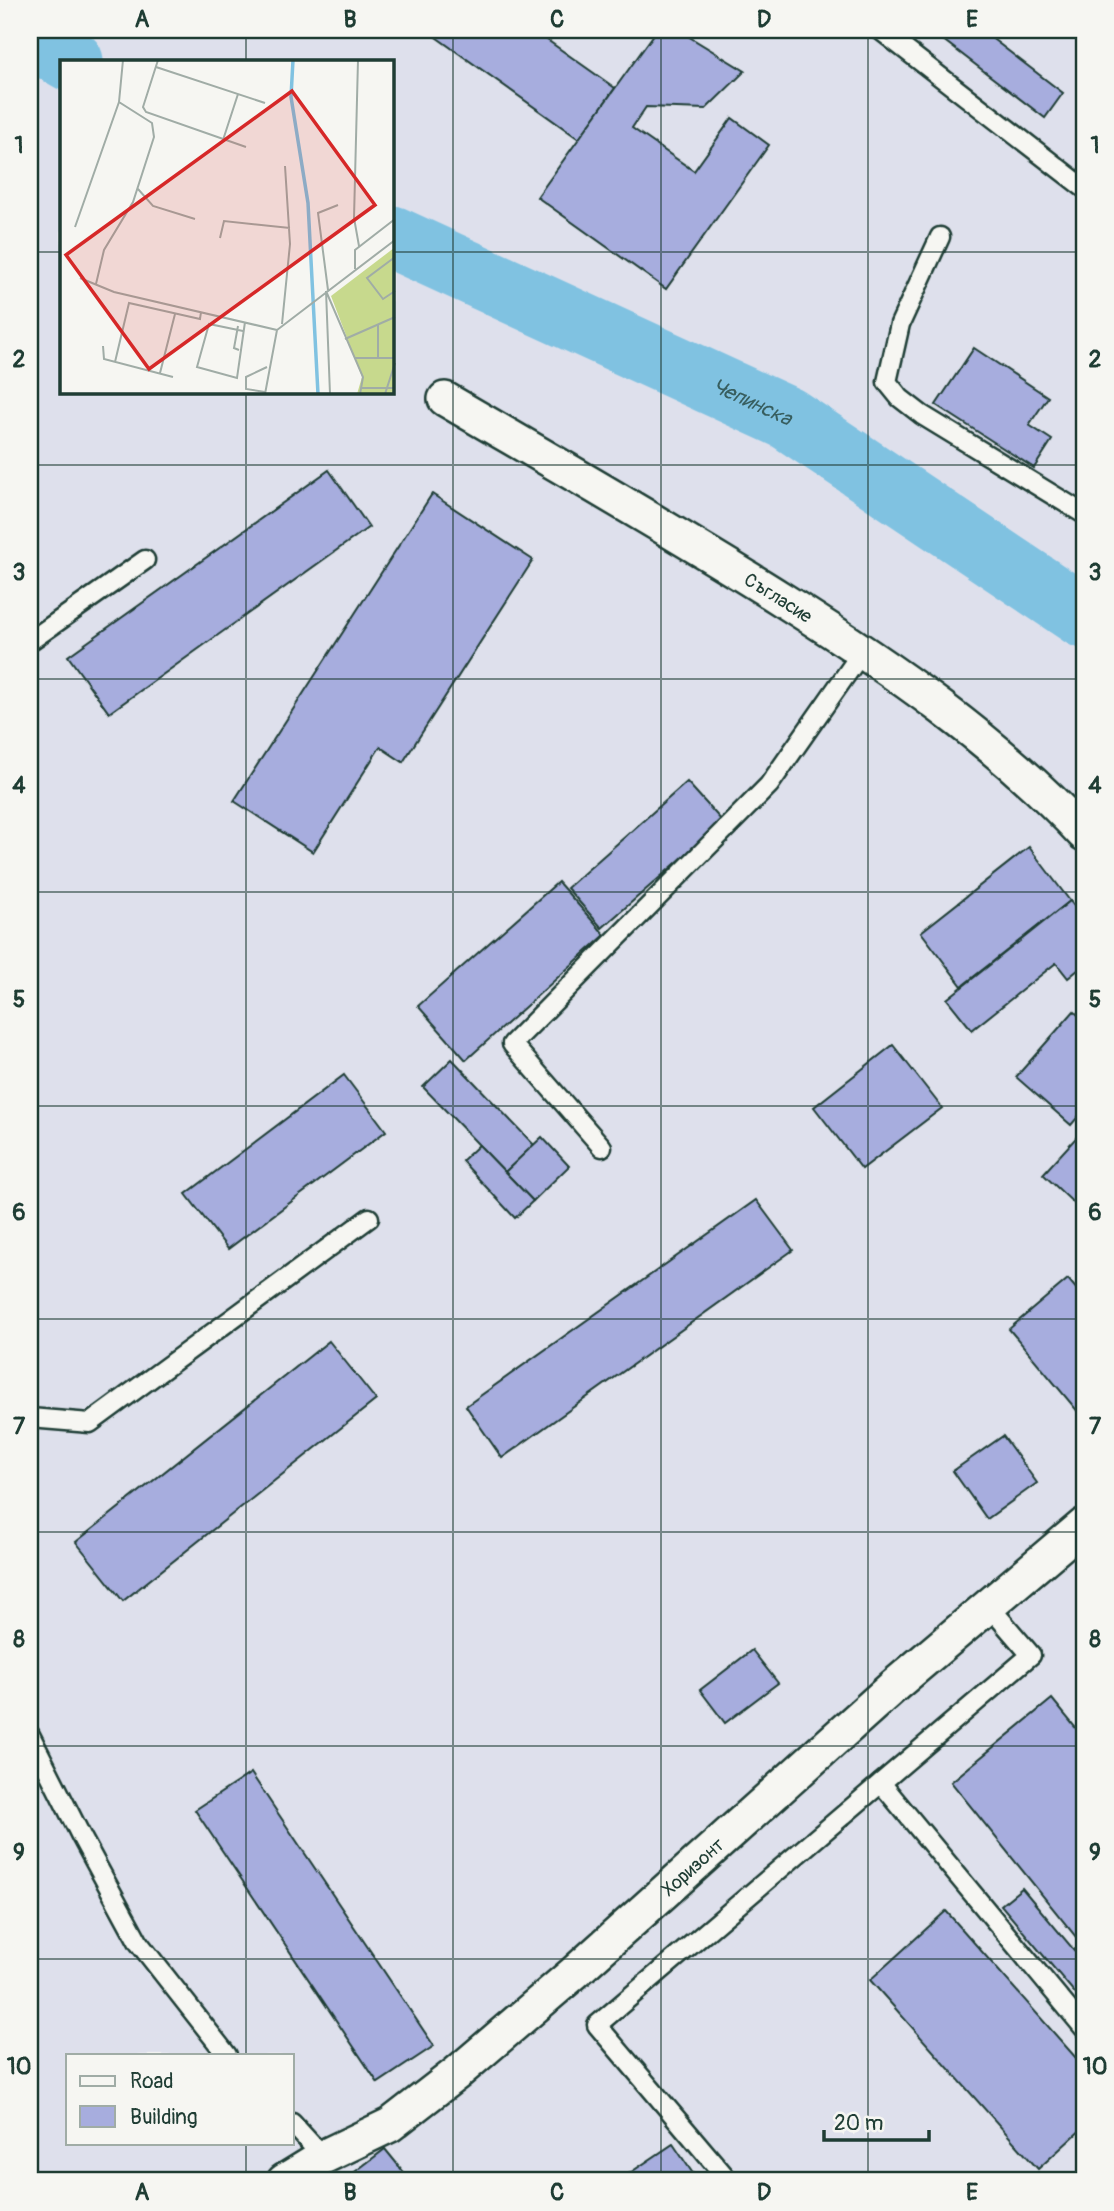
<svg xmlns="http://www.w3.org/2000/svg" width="1114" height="2211" viewBox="0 0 1114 2211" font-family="Pangolin,sans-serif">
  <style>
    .built { fill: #dee0ec; fill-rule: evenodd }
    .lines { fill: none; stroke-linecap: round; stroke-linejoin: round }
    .river { stroke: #80c2e1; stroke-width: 63 }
    .building { fill: #a7adde; stroke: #1f3d34; stroke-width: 2 }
    .lane-casing { stroke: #1f3d34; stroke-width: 23 }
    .street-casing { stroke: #1f3d34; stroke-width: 38 }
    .lane { stroke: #f6f6f2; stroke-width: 18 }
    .street { stroke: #f6f6f2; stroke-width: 33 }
    .grid { fill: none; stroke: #1f3d34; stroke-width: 2; stroke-opacity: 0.55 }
    .labels { text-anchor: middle; stroke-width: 6; stroke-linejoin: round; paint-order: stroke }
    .street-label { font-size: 19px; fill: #1f3d34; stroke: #f6f6f2 }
    .water-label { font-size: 21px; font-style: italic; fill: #375e5f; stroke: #f6f6f2 }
    .inset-river { fill: none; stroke: #80c2e1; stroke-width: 3.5 }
    .inset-road { fill: none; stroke: #a0aca6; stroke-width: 2 }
    .view { fill: #d62828; fill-opacity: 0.15; stroke: #d62828; stroke-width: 3.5 }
    .inset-edge { fill: none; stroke: #1f3d34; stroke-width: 3.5 }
    .neatline { fill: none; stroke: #1f3d34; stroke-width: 2.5 }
    .grid-label { font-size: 23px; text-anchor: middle; font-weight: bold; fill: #1f3d34 }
  </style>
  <rect width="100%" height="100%" fill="#f6f6f2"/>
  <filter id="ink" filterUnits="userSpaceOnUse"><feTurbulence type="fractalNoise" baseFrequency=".0143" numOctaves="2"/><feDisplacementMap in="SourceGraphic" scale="14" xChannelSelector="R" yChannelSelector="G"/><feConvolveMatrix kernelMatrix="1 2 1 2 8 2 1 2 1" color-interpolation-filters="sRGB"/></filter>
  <g filter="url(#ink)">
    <path class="built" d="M30,30H1084V2181H30ZM61,61H392V392H61ZM68,2055H292V2143H68Z"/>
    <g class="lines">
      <g class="river">
        <path d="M30,37L72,61"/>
        <path id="s1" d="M392,237L787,418L1084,617"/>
      </g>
    </g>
    <g class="building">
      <path d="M426,30H533L615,88L579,139Z"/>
      <path d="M657,30H678L745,71L706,109L646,107L632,128L694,171L732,118L769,145L666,289L537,197Z"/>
      <path d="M949,30H981L1063,93L1045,118L942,39Z"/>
      <path d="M974,348L1048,397L1029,425L1052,440L1034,468L936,405Z"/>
      <path d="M329,470L369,527L109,713L68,656Z"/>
      <path d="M432,494L533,560L403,762L380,747L313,852L234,801Z"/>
      <path d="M687,782L723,822L602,928L567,888Z"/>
      <path d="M1029,847L1070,901L962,986L921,932Z"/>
      <path d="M558,882L605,935L466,1060L418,1006Z"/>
      <path d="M1070,901L1084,918V965L1068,978L1056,963L972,1030L947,999Z"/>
      <path d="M1074,1011L1084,1021V1110L1071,1125L1016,1077Z"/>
      <path d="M893,1045L942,1108L862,1169L814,1107Z"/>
      <path d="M452,1059L534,1145L505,1172L423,1087Z"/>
      <path d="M344,1075L386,1131L228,1249L186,1194Z"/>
      <path d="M1084,1129V1213L1043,1174Z"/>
      <path d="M542,1137L569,1166L533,1201L505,1172Z"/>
      <path d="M479,1145L533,1201L515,1218L462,1161Z"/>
      <path d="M756,1200L793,1250L502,1458L466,1406Z"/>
      <path d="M1068,1279L1084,1298V1419L1009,1329Z"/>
      <path d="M329,1341L376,1400L123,1601L76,1542Z"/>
      <path d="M1003,1436L1037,1483L987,1519L953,1471Z"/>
      <path d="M752,1650L778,1683L725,1723L700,1690Z"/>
      <path d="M1052,1699L1084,1738V1947L951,1782Z"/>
      <path d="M251,1773L434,2046L378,2083L195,1810Z"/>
      <path d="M1022,1888L1084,1962V2004L1001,1905Z"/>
      <path d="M946,1911L1084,2067V2127L1038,2169L870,1980Z"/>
      <path d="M673,2144L698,2181H618Z"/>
      <path d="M385,2149L411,2181H343Z"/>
    </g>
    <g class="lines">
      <defs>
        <g id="lane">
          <path d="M880,30L1084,188"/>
          <path d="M940,237L900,324L887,382L900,398L922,415L1084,514"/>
          <path d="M30,641L145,560"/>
          <path d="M602,1147L512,1044L769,785L862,652"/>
          <path d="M30,1418L90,1423L369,1218"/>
          <path d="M30,1735L82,1838L139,1943L227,2055"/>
          <path d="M881,1783L1084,2028"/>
          <path d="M292,2123L323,2157"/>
          <path d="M729,2181L597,2025L1031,1655L989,1606"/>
        </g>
        <g id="street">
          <path id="s2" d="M445,399C558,465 672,530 783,600C891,668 997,741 1084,834"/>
          <path id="s3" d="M284,2181L323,2157L390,2125L457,2073L574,1973L895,1685L1084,1525"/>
        </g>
      </defs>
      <use href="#lane" class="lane-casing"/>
      <use href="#street" class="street-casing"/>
      <use href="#lane" class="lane"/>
      <use href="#street" class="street"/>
    </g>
  </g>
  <path class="grid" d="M246,30V61M453,30V2181M661,30V2181M868,30V2181M30,252H61M392,252H1084M246,392V2055M30,465H1084M30,679H1084M30,892H1084M30,1106H1084M30,1319H1084M30,1532H1084M30,1746H1084M30,1959H1084M246,2143V2181"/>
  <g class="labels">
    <g class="street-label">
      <text dy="7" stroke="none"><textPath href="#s2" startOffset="388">Съгласие</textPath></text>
      <text dy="7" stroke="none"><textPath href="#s3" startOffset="518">Хоризонт</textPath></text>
    </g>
    <g class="water-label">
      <text dy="7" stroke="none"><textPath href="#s1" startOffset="396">Чепинска</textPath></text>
    </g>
  </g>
  <g transform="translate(60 60)">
    <rect width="334" height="334" fill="#f6f6f2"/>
    <path d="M334,188V334H297L302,317L271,236Z" fill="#c7d98d"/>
    <path class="inset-river" d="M233,0L231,37L248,143L258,334"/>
    <path class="inset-road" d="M98,0L83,47L86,52L186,87M298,0L294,158L299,186M96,7L205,43M163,80L178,34M78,129L93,146L135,159M15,167L59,42M160,178L164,161L230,168M335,197L307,218L323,239L335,231M295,209V190L335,159M20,218L54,232L217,270M36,224L44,190L73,142L94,77L92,63L59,42L63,0M268,230L258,153L278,145M266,231L303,317L300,334M266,231L270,334M222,264L230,184L225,106M318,265V298M178,266L174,288L179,290M183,271L149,264L137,307L177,318L185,262M285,279L335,257M43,286L44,299L113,317M295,298H335M55,302L69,243L140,259L141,252M100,313L115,254M302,328H335M205,332L186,329V317L207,307M205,334L217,270L335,180M325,334L335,303"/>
    <path class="view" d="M232,31L315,145L89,309L6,195Z"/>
    <rect width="334" height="334" class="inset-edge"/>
  </g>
  <rect width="1114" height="2211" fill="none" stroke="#f6f6f2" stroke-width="77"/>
  <rect x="66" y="2054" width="228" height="91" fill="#f6f6f2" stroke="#a0aca6" stroke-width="2"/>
  <rect x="80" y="2076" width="35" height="10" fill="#f6f6f2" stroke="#a0aca6" stroke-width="2"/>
  <text x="130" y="2088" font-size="21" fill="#1f3d34">Road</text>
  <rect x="80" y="2106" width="35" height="21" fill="#a7adde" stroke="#a0aca6" stroke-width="2"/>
  <text x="130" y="2124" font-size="21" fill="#1f3d34">Building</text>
  <path d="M824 2130v10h105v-10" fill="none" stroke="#1f3d34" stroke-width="3.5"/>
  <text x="834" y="2130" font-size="21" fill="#1f3d34" stroke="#f6f6f2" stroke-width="5" paint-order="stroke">20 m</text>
  <rect x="38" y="38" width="1038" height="2134" class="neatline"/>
  <g class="grid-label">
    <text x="142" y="27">A</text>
    <text x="350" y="27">B</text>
    <text x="557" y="27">C</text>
    <text x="764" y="27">D</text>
    <text x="972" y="27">E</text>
    <text x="19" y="153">1</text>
    <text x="1095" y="153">1</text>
    <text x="19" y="367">2</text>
    <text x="1095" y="367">2</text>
    <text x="19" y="580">3</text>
    <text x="1095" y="580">3</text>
    <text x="19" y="793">4</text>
    <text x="1095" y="793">4</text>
    <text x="19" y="1007">5</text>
    <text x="1095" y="1007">5</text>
    <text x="19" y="1220">6</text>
    <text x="1095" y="1220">6</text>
    <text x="19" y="1434">7</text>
    <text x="1095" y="1434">7</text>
    <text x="19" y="1647">8</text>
    <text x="1095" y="1647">8</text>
    <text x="19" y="1860">9</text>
    <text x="1095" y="1860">9</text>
    <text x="19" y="2074">10</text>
    <text x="1095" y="2074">10</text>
    <text x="142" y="2200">A</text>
    <text x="350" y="2200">B</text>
    <text x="557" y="2200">C</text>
    <text x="764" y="2200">D</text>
    <text x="972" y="2200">E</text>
  </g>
</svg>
